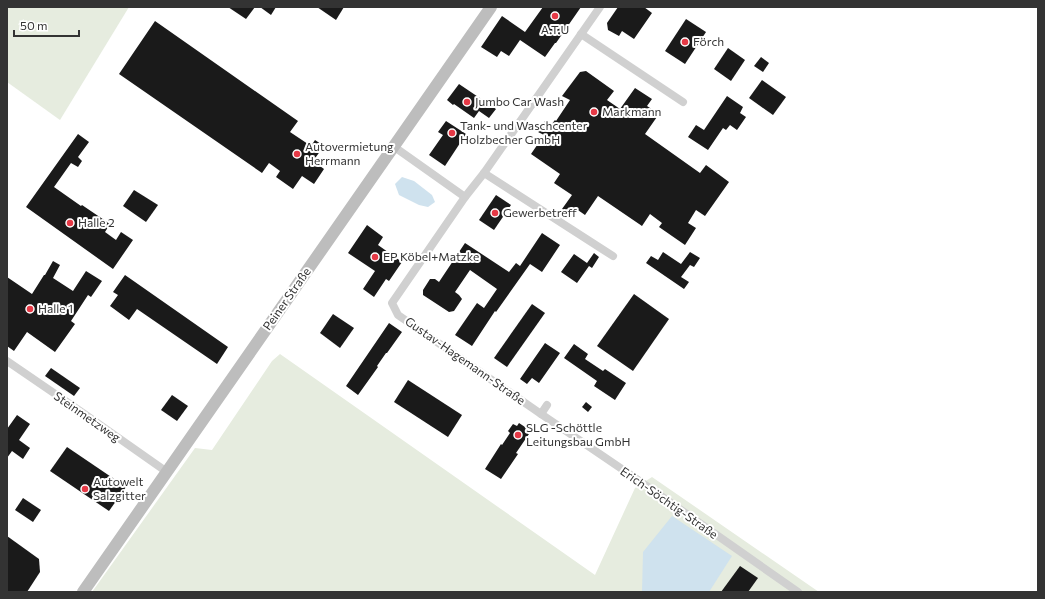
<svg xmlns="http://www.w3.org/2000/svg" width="1045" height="599" viewBox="0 0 1045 599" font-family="Commissioner,sans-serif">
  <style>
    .green { fill: #e6ecdf }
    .water { fill: #cfe2ee }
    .building { fill: #1a1a1a }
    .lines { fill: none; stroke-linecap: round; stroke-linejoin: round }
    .minor { stroke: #d0d0d0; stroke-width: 8 }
    .secondary { stroke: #bdbdbd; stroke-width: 12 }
    .poi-dot { fill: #e63946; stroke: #fff; stroke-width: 1.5 }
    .labels { text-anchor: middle; stroke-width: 4; stroke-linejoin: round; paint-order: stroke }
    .poi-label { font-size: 12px; fill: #333; stroke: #fff; text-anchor: start }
    .street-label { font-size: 12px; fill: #333; stroke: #fff }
  </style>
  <rect width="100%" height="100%" fill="#fff"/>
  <g class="green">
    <path d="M7,7H129L60,120L7,82Z"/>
    <path d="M280,354L595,575L635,488L652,477L819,592H92L195,448L212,450L272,361Z"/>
  </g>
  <g class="water">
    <path d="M402,177L414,181L432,195L435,202L428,207L419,205L399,195L395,184Z"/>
    <path d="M672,516L732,556L709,592H642L643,552Z"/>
  </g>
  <g class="building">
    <path d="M228,7H255L246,19Z"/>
    <path d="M260,7H276L271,15Z"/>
    <path d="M317,7H344L336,20Z"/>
    <path d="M543,7H581L556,43H555L545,57L520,40L509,56L501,51L497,57L481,47L502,16L525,32Z"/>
    <path d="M618,7H644L652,13L634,39L622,31L619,36L608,30L607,23Z"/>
    <path d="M686,19L706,32L685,64L665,51Z"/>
    <path d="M155,21L298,121L290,132L311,146L315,140L324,146L313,161L324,169L314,184L302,176L293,189L276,177L280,171L269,163L262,173L119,74Z"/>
    <path d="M728,48L745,60L731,81L714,69Z"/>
    <path d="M761,57L769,63L763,72L754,66Z"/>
    <path d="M586,71L614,91L607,100L620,109L635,88L652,99L647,106L659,114L645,134L700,173L706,165L729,182L705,216L696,210L688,223L696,228L685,245L659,227L662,223L650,214L642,226L598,196L585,215L575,208L570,215L562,209L572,195L554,183L560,174L531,154L544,135L538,132L545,121L551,125L555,120L556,121L570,100L562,96L580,72Z"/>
    <path d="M762,80L786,97L773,115L749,98Z"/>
    <path d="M459,84L496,109L489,118L479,111L474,118L454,104L453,105L447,100Z"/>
    <path d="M727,96L743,107L740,113L746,117L737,130L730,125L726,130L723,128L708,150L688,137L696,125L704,130Z"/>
    <path d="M446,121L466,134L445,166L429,155L443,135L438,132Z"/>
    <path d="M78,134L89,142L78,157L82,161L78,167L71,163L54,187L81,206L82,205L110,224L105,232L116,240L121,232L133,240L113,269L26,207Z"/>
    <path d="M134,190L158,205L146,222L123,206Z"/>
    <path d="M496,195L511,205L494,230L479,220Z"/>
    <path d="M367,225L383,237L378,245L402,262L389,281L386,279L374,297L363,289L375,271L348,253Z"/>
    <path d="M542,233L560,245L542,272L530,264L496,312L495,311L472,346L455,335L477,303L484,308L497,289L470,270L455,292L459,295L462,299L454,311L449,312L423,295V290L430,279H435L439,282L465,243L509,272L516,263L520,266Z"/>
    <path d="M663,252L681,264L690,252L700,258L694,267L690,265L681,277L689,282L684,289L646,263L651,256L658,260Z"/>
    <path d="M594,253L599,257L592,268L589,266L577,283L561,272L574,254L587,263Z"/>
    <path d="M53,261L60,265L53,278L73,291L86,271L102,281L91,297L88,295L71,321L75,324L55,352L27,332L14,351L7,346V277L32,294L44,275H45Z"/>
    <path d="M125,275L228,347L217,364L137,309L129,320L110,306L118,295L113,292Z"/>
    <path d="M634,294L669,319L633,371L597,346Z"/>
    <path d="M532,304L545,313L507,367L494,358Z"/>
    <path d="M333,314L354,328L340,348L320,333Z"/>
    <path d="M389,323L402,332L387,353H386L377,366L378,367L358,395L346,386Z"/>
    <path d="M545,343L560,353L539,383L532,378L527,384L520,379Z"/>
    <path d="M574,344L588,354L585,359L603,371L605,369L626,383L615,400L594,386L597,381L564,358Z"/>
    <path d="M51,368L80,388L74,396L45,376Z"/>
    <path d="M408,380L462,415L448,437L394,402Z"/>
    <path d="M172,395L188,406L177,421L161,410Z"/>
    <path d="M586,402L592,407L588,412L582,407Z"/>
    <path d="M17,415L30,424L19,440L30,448L23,459L12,451L7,458V429Z"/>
    <path d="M519,423L531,431L516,453L518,454L501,479L485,469L501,444L502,445L510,433L508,431L513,424L517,426Z"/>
    <path d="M67,447L126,487L109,511L50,471Z"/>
    <path d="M23,498L41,510L33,522L15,510Z"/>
    <path d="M7,536L39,559L40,572L27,592H7Z"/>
    <path d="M740,566L758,578L748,592H721Z"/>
  </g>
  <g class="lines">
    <g class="minor">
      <path d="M581,34L683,102"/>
      <path d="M393,146L465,197L392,303L398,315L541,414L547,405"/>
      <path d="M484,173L613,256"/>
      <path d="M465,197L484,173L600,7"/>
      <path d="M7,361L83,413L167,472"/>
      <path d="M541,414L641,482L798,592"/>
    </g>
    <path class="secondary" d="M83,592L491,7"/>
  </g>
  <g class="poi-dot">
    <circle cx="555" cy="16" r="4"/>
    <circle cx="685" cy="42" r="4"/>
    <circle cx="467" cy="102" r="4"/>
    <circle cx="594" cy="112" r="4"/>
    <circle cx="452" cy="133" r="4"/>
    <circle cx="297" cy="154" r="4"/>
    <circle cx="495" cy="213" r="4"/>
    <circle cx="70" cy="223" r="4"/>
    <circle cx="375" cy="257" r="4"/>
    <circle cx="30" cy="309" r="4"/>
    <circle cx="518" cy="435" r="4"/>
    <circle cx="85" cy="489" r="4"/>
  </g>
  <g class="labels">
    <g class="poi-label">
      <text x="555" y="34" text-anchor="middle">A.T.U</text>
      <text x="693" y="46">Förch</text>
      <text x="475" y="106">Jumbo Car Wash</text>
      <text x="602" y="116">Markmann</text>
      <text x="460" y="130">Tank- und Waschcenter<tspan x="460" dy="14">Holzbecher GmbH</tspan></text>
      <text x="305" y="151">Autovermietung<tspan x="305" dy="14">Herrmann</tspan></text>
      <text x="503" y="217">Gewerbetreff</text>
      <text x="78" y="227">Halle 2</text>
      <text x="383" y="261">EP Köbel+Matzke</text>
      <text x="38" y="313">Halle 1</text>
      <text x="526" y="432">SLG -Schöttle<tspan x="526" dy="14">Leitungsbau GmbH</tspan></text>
      <text x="93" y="486">Autowelt<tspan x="93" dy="14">Salzgitter</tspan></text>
    </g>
    <g class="street-label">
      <text transform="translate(287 299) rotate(-55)" y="4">Peiner Straße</text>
      <text transform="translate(465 361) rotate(35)" y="4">Gustav-Hagemann-Straße</text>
      <text transform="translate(87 417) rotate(35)" y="4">Steinmetzweg</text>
      <text transform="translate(669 503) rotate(35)" y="4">Erich-Söchtig-Straße</text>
    </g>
  </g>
  <rect width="1045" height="599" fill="none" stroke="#333333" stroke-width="16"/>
  <path d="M14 30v6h65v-6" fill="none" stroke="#333333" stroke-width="2"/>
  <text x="20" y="30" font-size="12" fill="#333333" stroke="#ffffff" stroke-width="3" paint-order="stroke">50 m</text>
</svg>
